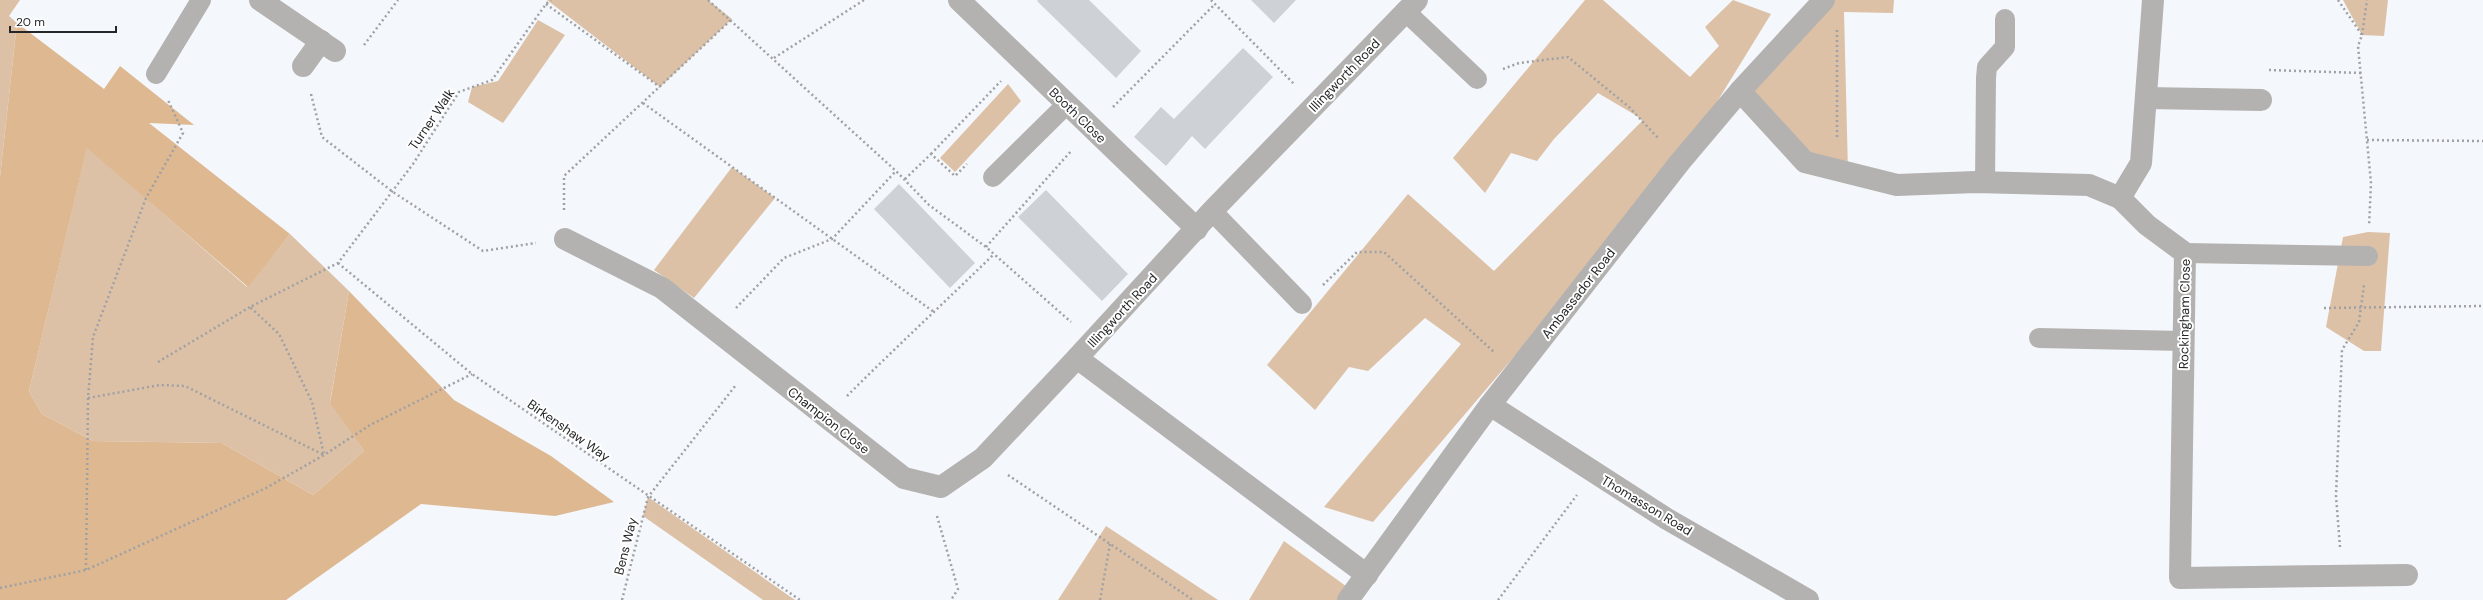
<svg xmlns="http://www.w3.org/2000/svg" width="2483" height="600" viewBox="0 0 2483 600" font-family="'DM Sans',sans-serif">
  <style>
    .green { fill: #dcc1a6 }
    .forest { fill: #deb891 }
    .building { fill: #ced1d5 }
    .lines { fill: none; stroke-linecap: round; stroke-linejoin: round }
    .path { stroke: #9fa1a4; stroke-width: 2.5; stroke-dasharray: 2 3; stroke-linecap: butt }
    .service { stroke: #b4b2b0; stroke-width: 20 }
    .minor { stroke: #b4b2b0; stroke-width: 22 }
    .labels { text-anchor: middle; stroke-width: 4; stroke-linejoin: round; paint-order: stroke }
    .street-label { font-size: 13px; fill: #252627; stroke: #fff }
  </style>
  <rect width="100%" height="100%" fill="#f4f7fb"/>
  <g class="green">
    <path d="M0,0H20L9,16L17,23L0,177Z"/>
    <path d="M547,0H708L732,19L660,87Z"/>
    <path d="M1585,0H1603L1690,77L1719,46L1705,27L1733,0L1771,14L1680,162L1373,522L1324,507L1461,344L1425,318L1368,371L1349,367L1315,410L1267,365L1408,194L1494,271L1642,121L1637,116L1598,93L1554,139L1537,161L1511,153L1485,193L1453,158Z"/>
    <path d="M1824,0H1894L1893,13L1844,12L1848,172L1805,162L1740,91Z"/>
    <path d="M2343,0H2388L2384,36L2362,35Z"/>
    <path d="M538,20L565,35L503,123L468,102L472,87L498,81Z"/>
    <path d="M1008,84L1021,101L955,172L940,158Z"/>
    <path d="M87,147L247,287L290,234L349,291L330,402L364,451L313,495L222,443L93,441L42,414L29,391Z"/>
    <path d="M732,167L775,198L694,298L654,270Z"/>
    <path d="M2368,232L2390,233L2381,351H2364L2326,327L2343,237Z"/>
    <path d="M648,497L795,600H763L643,516Z"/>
    <path d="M1106,526L1218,600H1058Z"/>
    <path d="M1284,541L1354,592L1348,600H1249Z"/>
  </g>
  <path class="forest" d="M17,23L104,89L120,66L194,125L149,123L290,234L248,287L87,148L29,391L42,414L93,441L222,443L313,495L364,451L330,403L349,291L454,400L551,456L614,502L555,516L421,504L286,600H0V177Z"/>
  <g class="building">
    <path d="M1038,0H1089L1141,51L1116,78L1037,1Z"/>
    <path d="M1251,0H1296L1274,23Z"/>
    <path d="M1243,48L1273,77L1205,149L1192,136L1166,166L1134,137L1161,107L1174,119Z"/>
    <path d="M899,184L975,263L950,288L874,209Z"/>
    <path d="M1046,190L1128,274L1102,301L1018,217Z"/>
  </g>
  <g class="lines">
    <g class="path">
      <path d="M708,0L896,171L929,205L986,247L1071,322"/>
      <path d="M1211,0L1294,84"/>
      <path d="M2338,0L2362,35L2358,46L2371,183L2369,226"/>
      <path d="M546,4L660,87"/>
      <path d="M1837,30V139"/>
      <path d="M2362,35L2367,0"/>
      <path d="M364,45L398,0"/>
      <path d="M774,58L864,0"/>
      <path d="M1503,69L1519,63L1568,57L1629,107L1659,139"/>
      <path d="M2269,70L2361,73"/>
      <path d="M311,94L322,137L393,192L483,251L536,243"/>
      <path d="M643,103L934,312"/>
      <path d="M1113,107L1215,4"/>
      <path d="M2367,140L2483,141"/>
      <path d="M931,154L1001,81"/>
      <path d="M905,179L931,154L955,176L967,164"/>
      <path d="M564,210V176L732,19"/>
      <path d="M986,247L1072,150"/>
      <path d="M338,263L472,374L800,600"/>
      <path d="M1323,285L1357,252H1384L1494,352"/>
      <path d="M736,308L784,258L832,239L896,171"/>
      <path d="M2324,308L2483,306"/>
      <path d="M158,362L250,307"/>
      <path d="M847,396C895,348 945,302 993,255"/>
      <path d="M88,398L160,385L185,386L324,455L312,402L279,334L250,307L338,263L413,164L459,92L492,80L546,4L551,0"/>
      <path d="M1008,475L1193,600"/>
      <path d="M937,516L958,589L951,600"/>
      <path d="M2340,547L2336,496L2342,350L2359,322L2364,285"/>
      <path d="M86,570L88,398L93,337L146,198L183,133L168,100"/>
      <path d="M0,588L86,570L266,488L324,455L370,425L472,374"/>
      <path d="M622,600L648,497L736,385"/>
      <path d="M1100,600L1110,544"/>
      <path d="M1498,600L1577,495"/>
    </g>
    <g class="service">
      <path d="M1405,11L1477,79"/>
      <path d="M156,74L201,0"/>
      <path d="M993,177L1067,104"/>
      <path d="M1985,183L1986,78L1987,67L2005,47V19"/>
      <path d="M1212,211L1302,304"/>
      <path d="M2185,253L2368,256"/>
      <path d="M2039,338L2184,341"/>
    </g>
    <g class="minor">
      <path d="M260,0L335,51"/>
      <path d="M959,0L1197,229"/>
      <path d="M303,66L321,41"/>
      <path d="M1740,91L1805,162L1897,185L1976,182L2089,185L2120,198L2147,225L2185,253L2180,578L2407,575"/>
      <path d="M2146,98L2261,100"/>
      <path d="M2120,198L2141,163L2153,0"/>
      <path d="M565,239L662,288L904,478L941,487L983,458L1077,358"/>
      <path d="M1490,405L1667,519L1808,600"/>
      <path d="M1367,575L1077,358L1212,211L1417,0"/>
      <path d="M1348,600L1490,405L1680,162L1740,91L1824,0"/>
    </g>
  </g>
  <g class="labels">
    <g class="street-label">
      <text transform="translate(1344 75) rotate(-46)" y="5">Illingworth Road</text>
      <text transform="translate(1078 115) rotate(44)" y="5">Booth Close</text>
      <text transform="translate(431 119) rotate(-56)" y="5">Turner Walk</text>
      <text transform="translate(1578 293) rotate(-52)" y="5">Ambassador Road</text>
      <text transform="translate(1122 310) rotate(-47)" y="5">Illingworth Road</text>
      <text transform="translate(2184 314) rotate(-89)" y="5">Rockingham Close</text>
      <text transform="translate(829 420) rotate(38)" y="5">Champion Close</text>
      <text transform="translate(569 430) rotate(35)" y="5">Birkenshaw Way</text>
      <text transform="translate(1647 505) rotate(31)" y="5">Thomasson Road</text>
      <text transform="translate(625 546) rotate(-76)" y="5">Bens Way</text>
    </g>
  </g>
  <path d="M10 26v6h106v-6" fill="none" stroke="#252627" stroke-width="2"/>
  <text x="16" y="26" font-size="12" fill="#252627" stroke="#ffffff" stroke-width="3" paint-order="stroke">20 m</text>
</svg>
